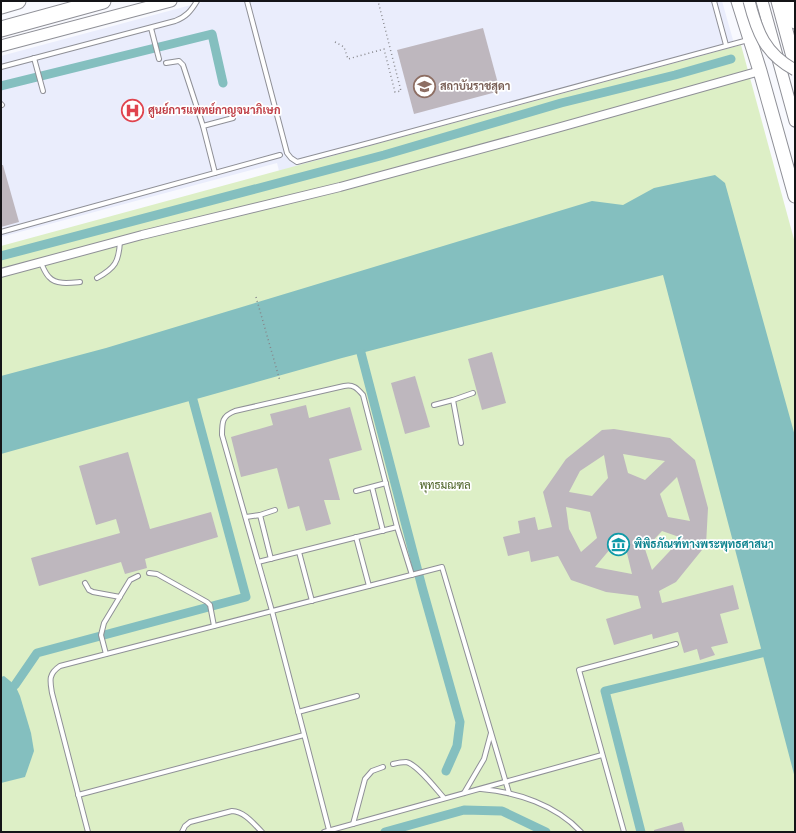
<svg xmlns="http://www.w3.org/2000/svg" width="796" height="833" viewBox="0 0 796 833" font-family="Poppins,Sarabun,sans-serif">
  <style>
    .built { fill: #eaedfc }
    .green { fill: #ddefc6 }
    .water { fill: #84bfbf }
    .lines { fill: none; stroke-linecap: round; stroke-linejoin: round }
    .canal { stroke: #84bfbf; stroke-width: 9 }
    .building { fill: #beb7be; fill-rule: evenodd }
    .lane-casing { stroke: #8f9097; stroke-width: 6 }
    .street-casing { stroke: #8f9097; stroke-width: 10 }
    .secondary-casing { stroke: #8f9097; stroke-width: 13 }
    .primary-casing { stroke: #8f9097; stroke-width: 15 }
    .highway-casing { stroke: #8f9097; stroke-width: 17 }
    .path { stroke: #86868a; stroke-width: 1.5; stroke-dasharray: 1 3; stroke-linecap: butt }
    .lane { stroke: #fff; stroke-width: 4 }
    .street { stroke: #fff; stroke-width: 8 }
    .secondary { stroke: #fff; stroke-width: 11 }
    .primary { stroke: #fff; stroke-width: 13 }
    .highway { stroke: #fff; stroke-width: 15 }
    .secondary-bridge-casing { stroke: #8f9097; stroke-width: 13; stroke-linecap: butt }
    .secondary-bridge { stroke: #fff; stroke-width: 11 }
    .labels { text-anchor: middle; stroke-width: 3.5; stroke-linejoin: round; paint-order: stroke }
    .education-label { font-size: 11px; font-weight: bold; fill: #785e54; stroke: #fff; text-anchor: start }
    .health-label { font-size: 11px; font-weight: bold; fill: #be3a42; stroke: #fff; text-anchor: start }
    .park-label { font-size: 11px; fill: #496023; stroke: #fff }
    .culture-label { font-size: 11px; font-weight: bold; fill: #0d838f; stroke: #fff; text-anchor: start }
  </style>
  <rect width="100%" height="100%" fill="#f8f9fe"/>
  <path class="built" d="M206,1H722L735,47L279,171L277,163L1,237V56Z"/>
  <path class="green" d="M741,45L795,243V832H1V246Z"/>
  <g class="water">
    <path d="M715,175L725,183L795,436V778L663,275L342,358L1,454V376L106,348L592,201L623,205L654,188Z"/>
    <path d="M4,676L15,685L20,696L31,733L34,751L25,777L1,783V677Z"/>
  </g>
  <g class="lines">
    <g class="canal">
      <path d="M1,86L212,34L223,83"/>
      <path d="M1,256L384,155L561,103L675,75L731,59"/>
      <path d="M361,353L422,587L460,722L457,746L446,771"/>
      <path d="M15,685L37,653L246,597L193,400"/>
      <path d="M385,832L464,810L502,811L546,832"/>
      <path d="M641,832L605,691L762,653"/>
    </g>
  </g>
  <g class="building">
    <path d="M483,28L500,91L414,114L397,50Z"/>
    <path d="M1,165H3L19,222L1,227Z"/>
    <path d="M492,352L506,403L482,410L468,359Z"/>
    <path d="M415,376L430,427L405,434L391,383Z"/>
    <path d="M306,405L309,418L350,407L362,450L329,459L340,500H324L331,524L306,531L299,506L288,509L277,468L241,477L231,437L273,425L270,414Z"/>
    <path d="M614,429L670,438L695,460L708,508L706,545L676,582L659,591L662,603L733,585L739,609L720,614L728,643L711,647L715,655L700,660L697,649L684,653L678,632L653,639L652,634L614,645L606,619L641,608L638,596L606,592L571,580L558,556L531,562L529,551L508,556L503,537L520,533L518,521L535,517L538,530L552,527L543,492L566,459L602,430ZM623,454L665,461L645,480L628,473ZM604,455L608,478L592,496L569,492L580,471ZM677,477L690,521L668,517L660,494ZM566,507L590,512L597,538L581,552L569,529ZM662,531L682,538L652,570L645,549ZM611,548L627,553L632,574L595,567Z"/>
    <path d="M128,452L150,529L211,512L218,537L145,559L147,568L125,574L121,562L39,586L31,558L120,533L116,519L96,525L79,466Z"/>
    <path d="M682,822L685,832H654V830Z"/>
  </g>
  <g class="lines">
    <defs>
      <g id="lane">
        <path d="M247,1L287,153L291,158L297,162L369,143L748,40"/>
        <path d="M714,1L726,45"/>
        <path d="M151,28L159,59"/>
        <path d="M34,58L43,91"/>
        <path d="M166,63L179,61L183,65L203,126"/>
        <path d="M1,67L175,21C186,17 191,11 197,1"/>
        <path d="M1,104L2,105"/>
        <path d="M215,173L203,126L233,118"/>
        <path d="M1,232L280,155"/>
        <path d="M41,263C43,267 45,273 49,277C56,285 70,283 80,282"/>
        <path d="M97,278C115,268 119,262 120,241"/>
        <path d="M434,405L453,400"/>
        <path d="M461,443L453,400L473,393"/>
        <path d="M372,487L383,531"/>
        <path d="M356,491L386,483"/>
        <path d="M260,515L275,510"/>
        <path d="M246,517L260,515L271,559"/>
        <path d="M356,537L369,586"/>
        <path d="M299,552L312,601"/>
        <path d="M258,562L397,527"/>
        <path d="M149,573L157,574L207,602L210,605L214,626"/>
        <path d="M85,583L89,590L93,592L120,597"/>
        <path d="M106,654L101,635L104,623L130,580L138,576"/>
        <path d="M298,712L357,696"/>
        <path d="M393,764C397,763 402,762 406,762C417,764 436,789 444,798"/>
        <path d="M481,789C517,792 556,805 581,832"/>
        <path d="M464,793L484,759L491,733"/>
        <path d="M78,795L304,735"/>
        <path d="M353,824L365,779L372,771L383,767"/>
        <path d="M329,830L272,611L222,435C222,422 222,416 235,411L344,386C353,384 357,388 363,395L397,527L412,575"/>
        <path d="M88,832L52,693C50,681 48,674 60,666L442,567L509,793"/>
        <path d="M182,832L185,826L190,822L232,811C245,812 253,823 262,832"/>
        <path d="M324,832L602,755"/>
        <path d="M624,832L579,670L676,644"/>
      </g>
      <path id="street" d="M1,273L142,235L340,187L557,128L760,71"/>
      <g id="secondary">
        <path d="M762,1L795,121"/>
        <path d="M789,1L795,23"/>
        <path d="M1,46L171,1"/>
      </g>
      <g id="primary">
        <path d="M738,1L760,71L795,196"/>
        <path d="M778,1L795,64"/>
      </g>
      <g id="highway">
        <path d="M1,6L18,1"/>
        <path d="M1,29L103,1"/>
      </g>
    </defs>
    <use href="#lane" class="lane-casing"/>
    <use href="#street" class="street-casing"/>
    <use href="#secondary" class="secondary-casing"/>
    <use href="#primary" class="primary-casing"/>
    <use href="#highway" class="highway-casing"/>
    <g class="path">
      <path d="M335,42L344,47L348,59L384,49L395,92L401,91L378,1"/>
      <path d="M256,297L280,381"/>
    </g>
    <use href="#lane" class="lane"/>
    <use href="#street" class="street"/>
    <use href="#secondary" class="secondary"/>
    <use href="#primary" class="primary"/>
    <use href="#highway" class="highway"/>
    <defs>
      <path id="secondary-bridge" d="M749,1C757,32 765,54 795,70"/>
    </defs>
    <use href="#secondary-bridge" class="secondary-bridge-casing"/>
    <use href="#secondary-bridge" class="secondary-bridge"/>
  </g>
  <defs>
    <symbol id="university-ring" viewBox="-11 -11 22 22"><circle r="9.5" fill="#fff" stroke="#8d6e63" stroke-width="1.5"/><path d="M0-5L7-2L0 1L-7-2ZM-4 1L0 2.5L4 1V4Q0 6-4 4Z" fill="#8d6e63"/></symbol>
    <symbol id="hospital-ring" viewBox="-11 -11 22 22"><circle r="9.5" fill="#fff" stroke="#e0444e" stroke-width="1.5"/><path d="M-5-5h3v3.5h4V-5h3V5h-3V1.5h-4V5h-3Z" fill="#e0444e"/></symbol>
    <symbol id="museum-ring" viewBox="-11 -11 22 22"><circle r="9.5" fill="#fff" stroke="#0f9aa8" stroke-width="1.5"/><path d="M0-6L6-3V-2H-6V-3ZM-5-1h2V3h-2ZM-1-1h2V3h-2ZM3-1h2V3H3ZM-6 4H6V6H-6Z" fill="#0f9aa8"/></symbol>
  </defs>
  <g fill-rule="evenodd">
    <use href="#university-ring" x="412" y="74" width="25" height="25"/>
    <use href="#hospital-ring" x="120" y="98" width="25" height="25"/>
    <use href="#museum-ring" x="606" y="532" width="25" height="25"/>
  </g>
  <g class="labels">
    <g class="education-label">
      <text x="440" y="90">สถาบันราชสุดา</text>
    </g>
    <g class="health-label">
      <text x="148" y="114">ศูนย์การแพทย์กาญจนาภิเษก</text>
    </g>
    <g class="park-label">
      <text x="445" y="489">พุทธมณฑล</text>
    </g>
    <g class="culture-label">
      <text x="634" y="548">พิพิธภัณฑ์ทางพระพุทธศาสนา</text>
    </g>
  </g>
  <rect width="796" height="833" fill="none" stroke="#141417" stroke-width="4"/>
</svg>
